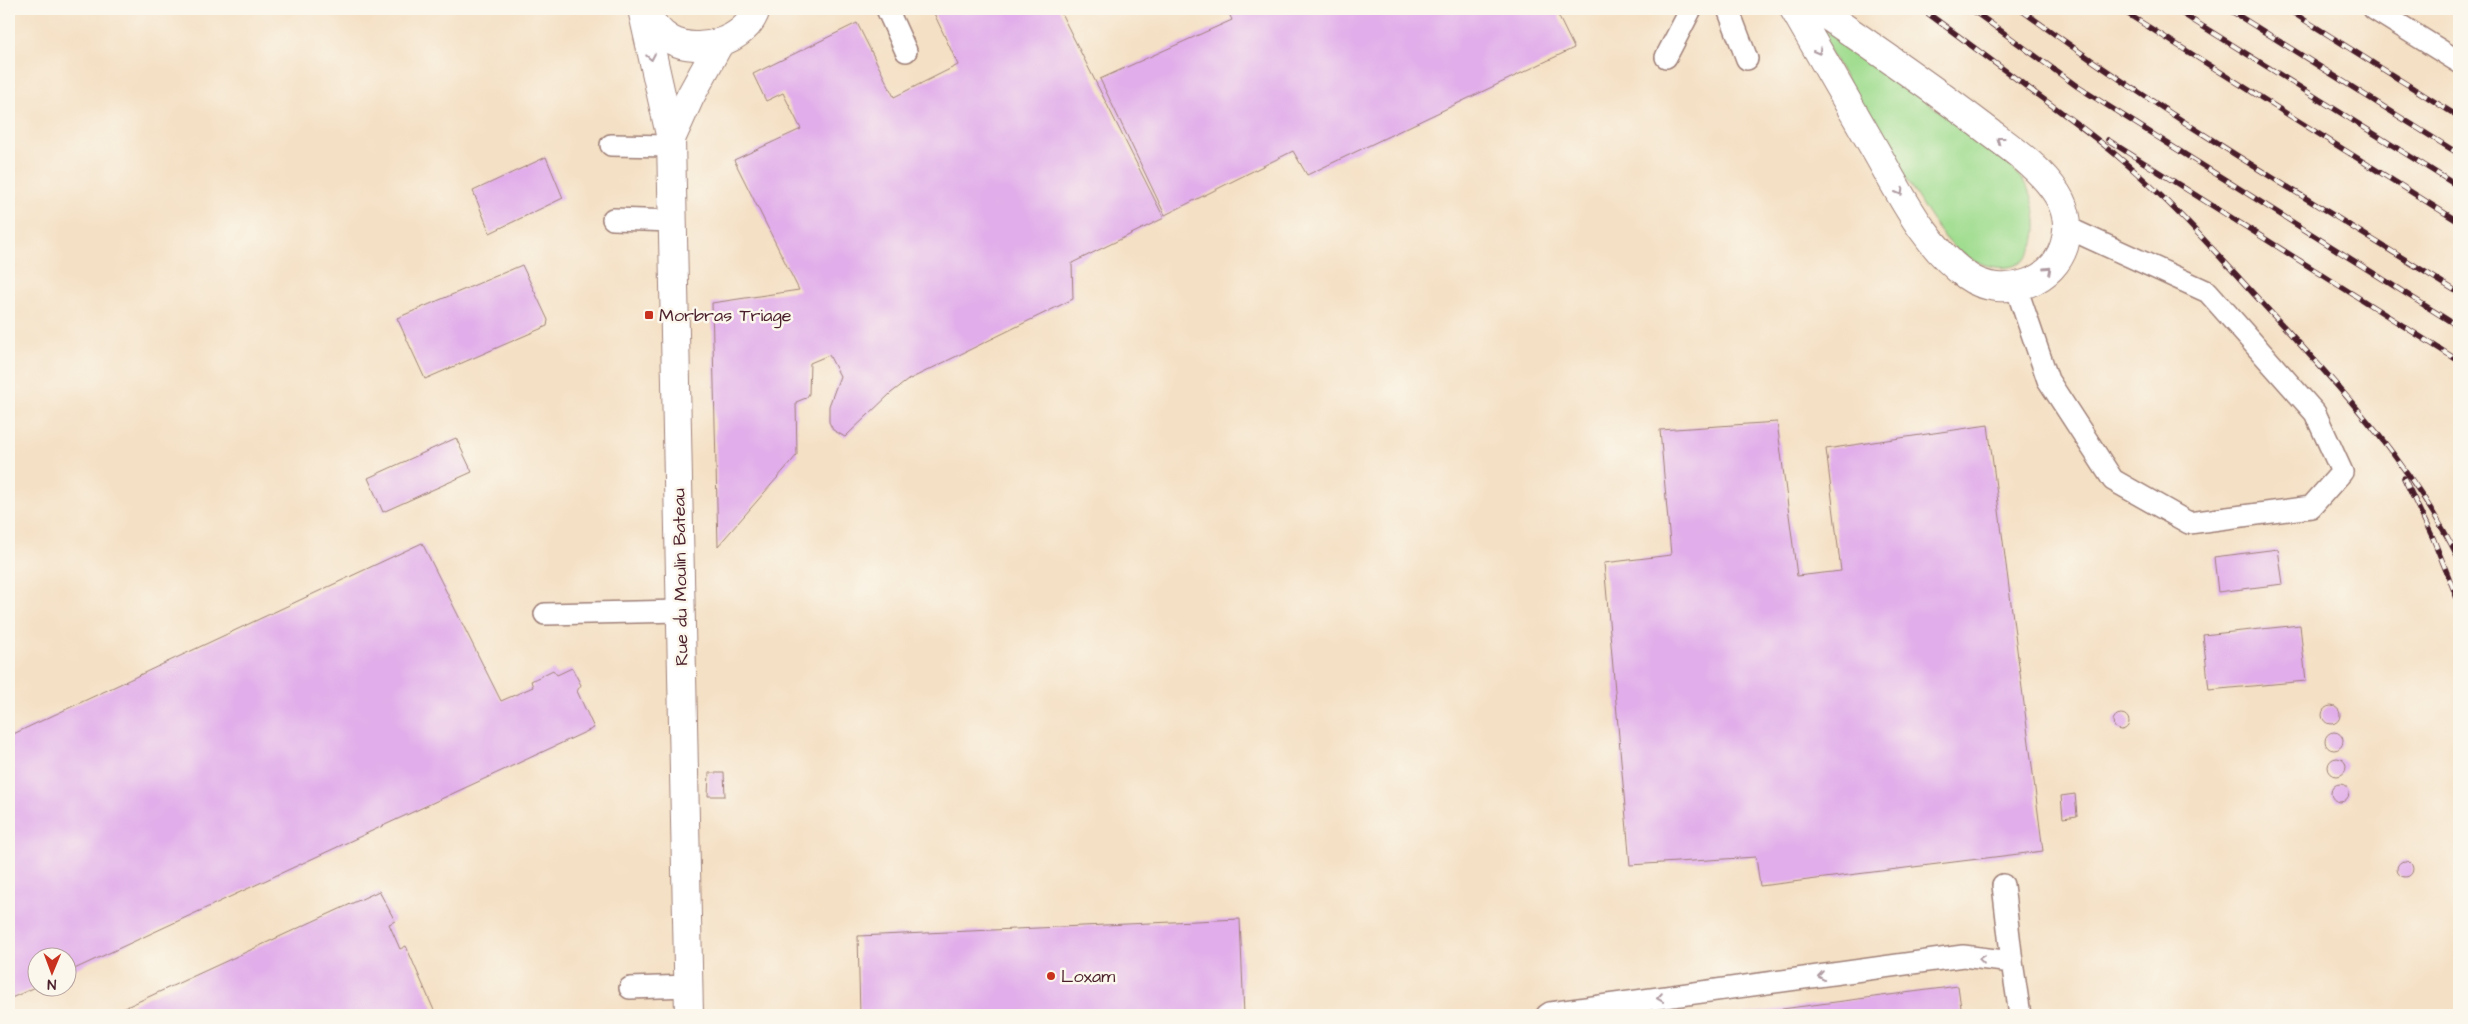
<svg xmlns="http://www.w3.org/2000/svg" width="2468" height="1024" viewBox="0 0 2468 1024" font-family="'Architects Daughter',sans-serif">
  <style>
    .green { fill: #a1dd91; stroke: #767e5e }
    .building { fill: #e1adea }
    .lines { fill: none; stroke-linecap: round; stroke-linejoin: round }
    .lane-casing { stroke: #9f8078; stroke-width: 24 }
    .street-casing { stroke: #9f8078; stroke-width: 30 }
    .lane { stroke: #fff; stroke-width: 21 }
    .street { stroke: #fff; stroke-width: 28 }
    .rail-casing { stroke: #4a1f2b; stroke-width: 5.5 }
    .rail { stroke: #fbf7ec; stroke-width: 4; stroke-dasharray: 11; stroke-linecap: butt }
    .oneway { stroke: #ae9aa0 }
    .poi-dot { fill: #c8321e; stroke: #fbf7ec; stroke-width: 2 }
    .labels { text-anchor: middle; stroke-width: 5; stroke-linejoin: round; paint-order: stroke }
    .poi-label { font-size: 18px; fill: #4a1f2b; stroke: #fbf7ec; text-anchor: start }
    .street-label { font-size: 18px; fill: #4a1f2b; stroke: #fbf7ec }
  </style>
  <rect width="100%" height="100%" fill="#fbf7ec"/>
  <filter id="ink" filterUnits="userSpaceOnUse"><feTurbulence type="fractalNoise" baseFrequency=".02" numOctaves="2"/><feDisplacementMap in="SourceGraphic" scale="10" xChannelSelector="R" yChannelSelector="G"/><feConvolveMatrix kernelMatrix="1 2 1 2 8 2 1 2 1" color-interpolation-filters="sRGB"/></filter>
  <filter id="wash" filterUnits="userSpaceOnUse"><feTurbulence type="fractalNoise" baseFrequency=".0096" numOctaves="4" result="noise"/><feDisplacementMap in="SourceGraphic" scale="20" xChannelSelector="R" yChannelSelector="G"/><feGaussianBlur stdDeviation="1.12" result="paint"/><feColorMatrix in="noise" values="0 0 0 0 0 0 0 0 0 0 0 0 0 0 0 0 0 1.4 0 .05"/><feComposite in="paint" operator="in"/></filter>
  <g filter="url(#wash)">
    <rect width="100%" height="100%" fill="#f4e0c4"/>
    <path class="green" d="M1824,29C1860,55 1896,80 1932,106C1962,127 2010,157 2028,189C2034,200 2035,211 2036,222C2038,283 1982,275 1950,243C1931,223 1918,197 1903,174C1875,128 1847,82 1821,34Z"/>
    <g id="blocks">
      <g class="building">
        <path d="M932,9H1059L1164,218L1072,263L1073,299L908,380L891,393L845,437L833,430L829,422V406L840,376L829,355L810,363L809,394L806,398L796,402L797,455L718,546L712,303L799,290L734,160L801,129L783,93L766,101L753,74L857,23L894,97L958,65Z"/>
        <path d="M1227,9H1555L1574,48L1307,175L1293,151L1165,215L1100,79L1232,20Z"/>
        <path d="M546,157L563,198L490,233L473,191Z"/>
        <path d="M522,265L548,320L547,326L425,379L397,318Z"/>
        <path d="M1777,422L1797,576L1841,571L1826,449L1988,425L2043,851L1760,886L1756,857L1630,865L1604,563L1671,555L1660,430Z"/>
        <path d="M456,438L472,472L383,512L368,478Z"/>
        <path d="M422,543L501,701L533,687L531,681L553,670L557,675L572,668L581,685L577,691L594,728L68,972V956H38V986L9,999V736Z"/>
        <path d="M2278,549L2283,584L2218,592L2214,557Z"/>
        <path d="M2300,625L2306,681L2209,690L2203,635Z"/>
        <circle cx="2331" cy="715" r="9"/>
        <circle cx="2121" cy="722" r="8"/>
        <circle cx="2334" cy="741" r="9"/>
        <circle cx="2337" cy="767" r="9"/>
        <path d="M709,773H724L725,796H708Z"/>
        <circle cx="2340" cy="793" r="9"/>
        <path d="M2075,794L2077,816L2063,818L2061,796Z"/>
        <circle cx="2405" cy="869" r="8"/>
        <path d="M379,891L395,921L389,924L400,949L406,946L436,1015H109Z"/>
        <path d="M1240,919L1244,1015H860L858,936Z"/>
        <path d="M1958,986L1962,1015H1744V1014Z"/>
      </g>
    </g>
  </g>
  <g filter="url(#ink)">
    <use href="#blocks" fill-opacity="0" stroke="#9f8078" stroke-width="1"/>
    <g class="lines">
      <defs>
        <g id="lane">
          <path d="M887,9L906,51"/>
          <path d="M1728,9L1747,59"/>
          <path d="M2374,9L2459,62"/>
          <path d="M1666,57L1691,9"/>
          <path d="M611,145L671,146"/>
          <path d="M613,219L673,221"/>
          <path d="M2016,287L2048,380L2113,480L2189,523L2311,507L2342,472L2315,413L2208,292L2068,228"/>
          <path d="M545,614L681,611"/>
          <path d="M2003,885L2012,962"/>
          <path d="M630,988L688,986"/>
          <path d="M1547,1015L1550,1013L1963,956L2012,962L2020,1015"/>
        </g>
        <g id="street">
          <path d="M642,9L671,139L689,1015"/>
          <path d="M643,9C650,21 658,33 671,40C699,55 747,41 756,9"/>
          <path d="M1794,9C1820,55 1847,101 1874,148C1900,193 1924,245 1967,276C1985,289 2009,290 2028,283C2065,269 2078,227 2057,194C2039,166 2009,147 1983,127C1929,86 1873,47 1817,9"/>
          <path d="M671,139L690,97L719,44"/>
        </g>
      </defs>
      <use href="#lane" class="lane-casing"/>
      <use href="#street" class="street-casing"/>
      <use href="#lane" class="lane"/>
      <use href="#street" class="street"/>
      <defs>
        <g id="rail">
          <path d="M1922,9L2034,92"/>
          <path d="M1971,9L2078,87L2459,327"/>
          <path d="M2020,9C2160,113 2312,201 2459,293"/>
          <path d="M2120,9L2459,222"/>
          <path d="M2175,9L2459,187"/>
          <path d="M2228,9L2459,154"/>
          <path d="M2287,9L2459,117"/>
          <path d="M2453,9L2459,13"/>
          <path d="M2028,88C2060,111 2092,134 2122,160C2177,207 2225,263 2275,317C2346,394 2411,464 2459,559"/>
          <path d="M2108,140L2459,361"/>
          <path d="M2404,478L2433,538L2459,603"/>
        </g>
      </defs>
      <use href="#rail" class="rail-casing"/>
      <use href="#rail" class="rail"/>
    </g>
    <defs><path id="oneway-chevron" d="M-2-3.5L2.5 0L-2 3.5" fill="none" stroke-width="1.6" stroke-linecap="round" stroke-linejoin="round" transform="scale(1.25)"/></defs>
    <g class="oneway">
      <use href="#oneway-chevron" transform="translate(1818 51) rotate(60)"/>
      <use href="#oneway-chevron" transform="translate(651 57) rotate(79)"/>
      <use href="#oneway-chevron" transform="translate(2000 140) rotate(-143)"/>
      <use href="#oneway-chevron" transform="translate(1900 192) rotate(60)"/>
      <use href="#oneway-chevron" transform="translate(2048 270) rotate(-43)"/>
      <use href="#oneway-chevron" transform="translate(1982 959) rotate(-173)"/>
      <use href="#oneway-chevron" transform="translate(1821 976) rotate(172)"/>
      <use href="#oneway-chevron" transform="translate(1660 998) rotate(172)"/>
    </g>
  </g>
  <g class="poi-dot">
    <rect x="644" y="310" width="10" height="10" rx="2.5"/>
    <circle cx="1051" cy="976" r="5"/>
  </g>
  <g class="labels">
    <g class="poi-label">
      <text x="659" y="321">Morbras Triage</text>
      <text x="1061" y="982">Loxam</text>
    </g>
    <g class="street-label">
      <text transform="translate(680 577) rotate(-91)" y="6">Rue du Moulin Bateau</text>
    </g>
  </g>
  <rect width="2468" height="1024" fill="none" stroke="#fbf7ec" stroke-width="30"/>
  <g transform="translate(52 972) rotate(181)"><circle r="24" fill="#fbf7ec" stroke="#b4a19f"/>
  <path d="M0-4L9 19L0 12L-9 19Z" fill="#c8321e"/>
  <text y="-8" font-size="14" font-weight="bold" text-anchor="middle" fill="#4a1f2b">N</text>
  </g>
</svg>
